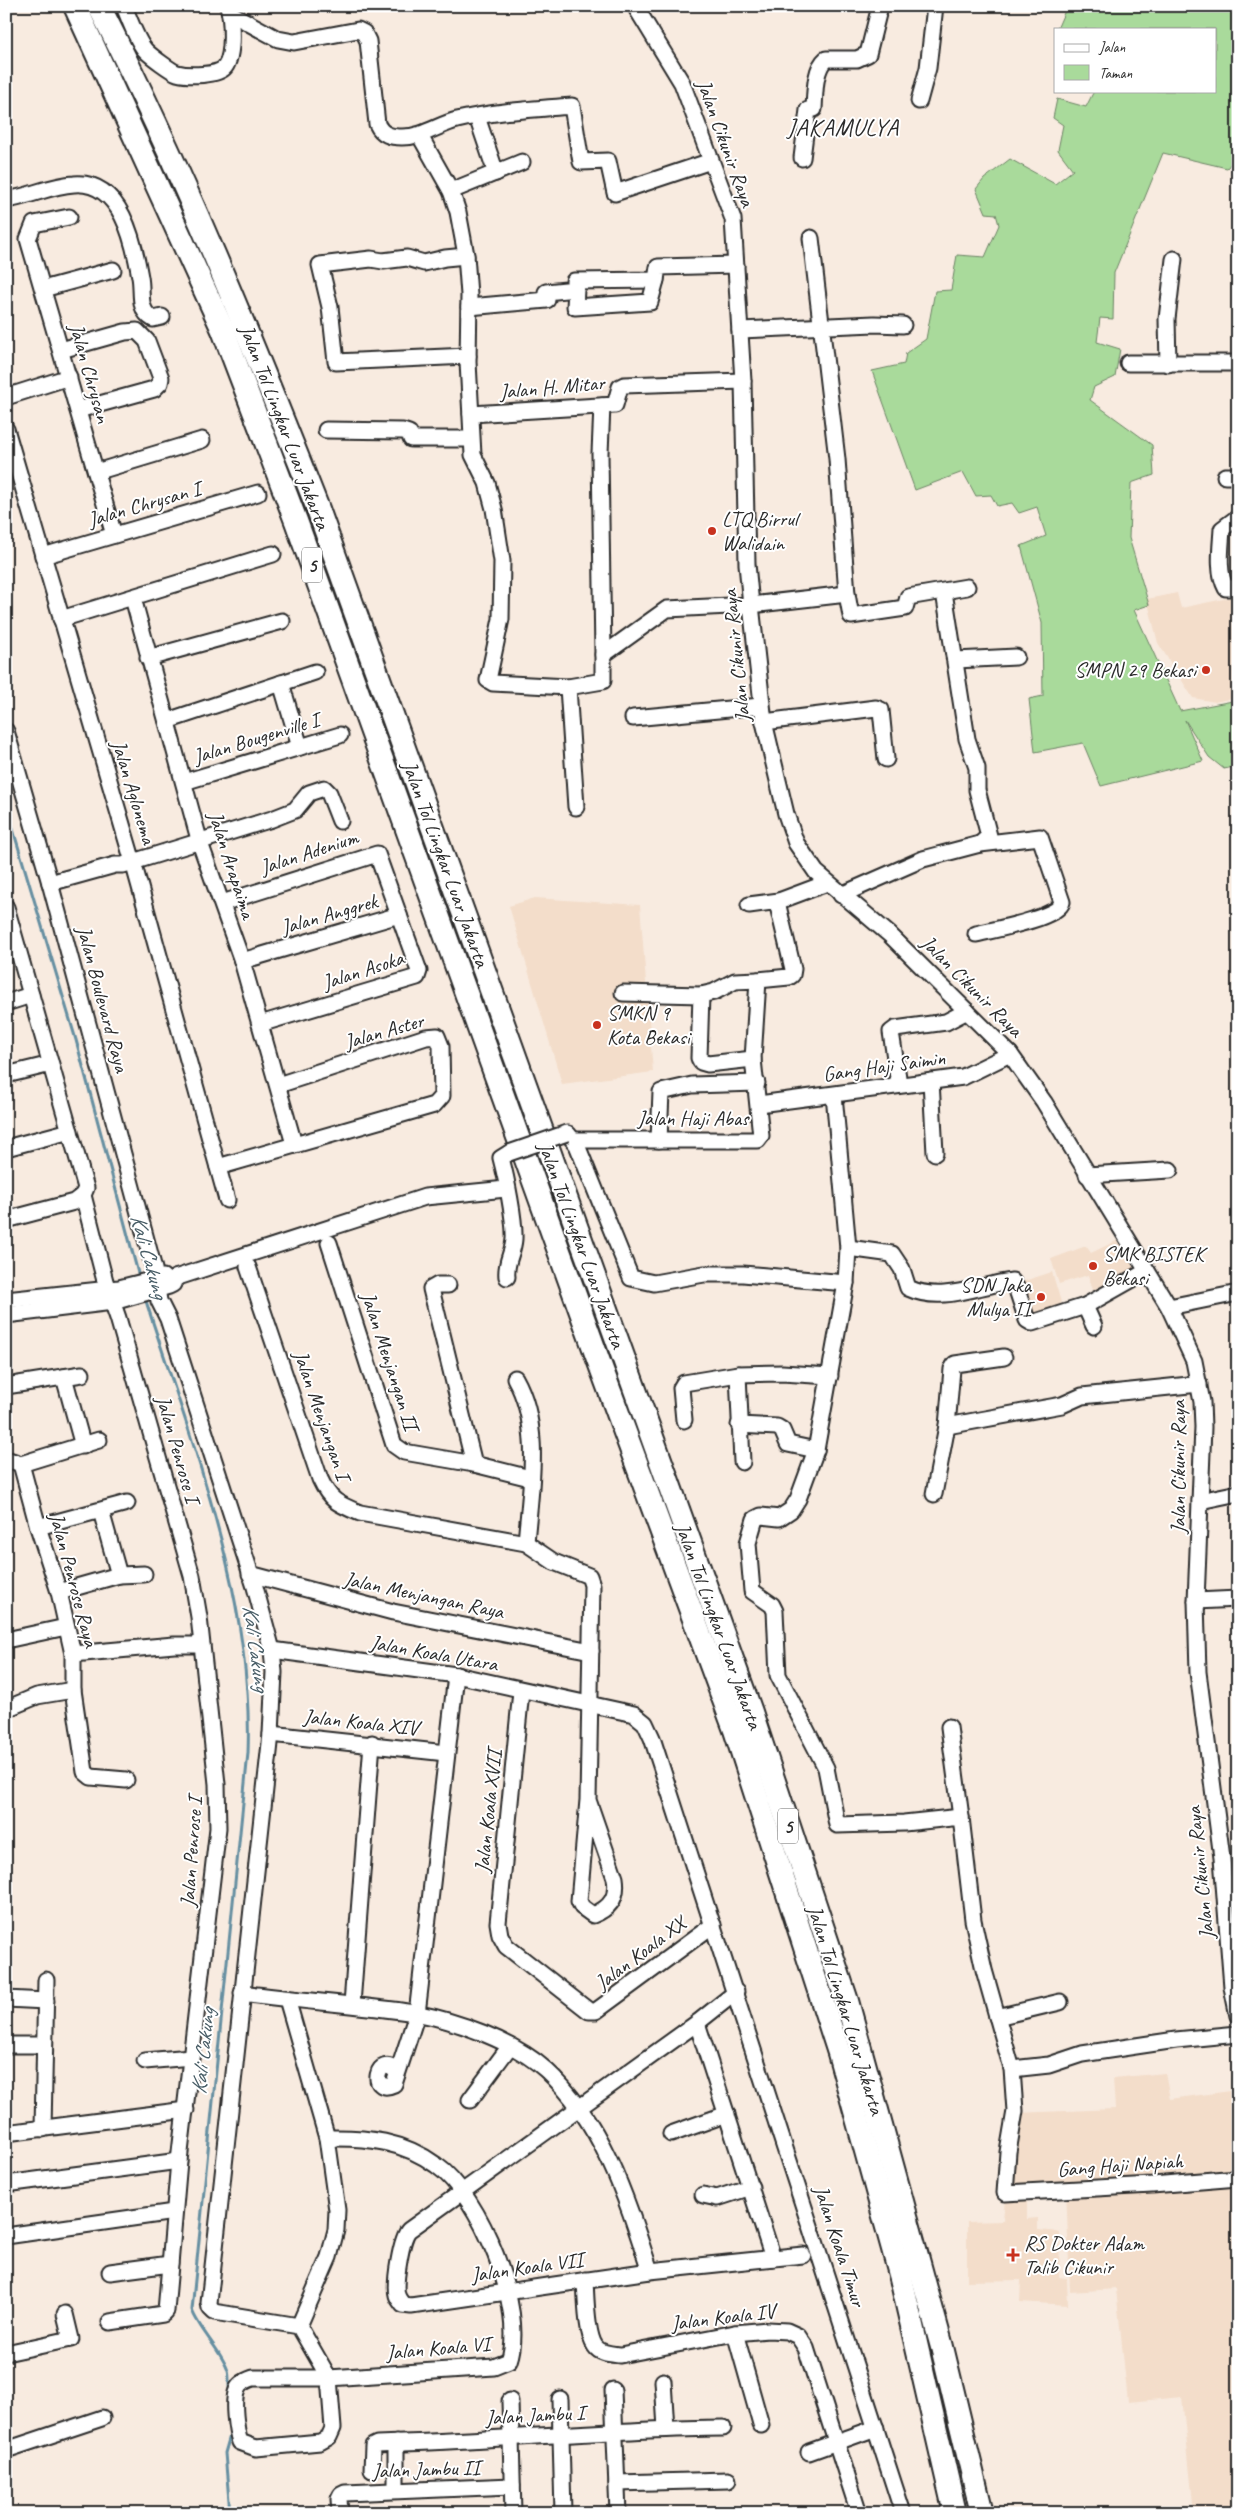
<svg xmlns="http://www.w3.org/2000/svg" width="1244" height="2519" viewBox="0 0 1244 2519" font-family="Caveat,sans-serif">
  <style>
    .built { fill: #f3ddca }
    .green { fill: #a9da9b; stroke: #6a8263 }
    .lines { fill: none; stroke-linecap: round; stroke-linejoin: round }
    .stream { stroke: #668fa1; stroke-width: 3 }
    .minor-casing { stroke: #2b2b2b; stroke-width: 19 }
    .highway-casing { stroke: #2b2b2b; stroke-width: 26 }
    .minor { stroke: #fff; stroke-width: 15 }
    .highway { stroke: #fff; stroke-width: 22 }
    .minor-bridge-casing { stroke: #2b2b2b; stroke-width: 19; stroke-linecap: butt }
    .minor-bridge { stroke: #fff; stroke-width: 15 }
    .poi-dot { fill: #c8321e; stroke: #fff; stroke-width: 2 }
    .labels { text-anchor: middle; stroke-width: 4; stroke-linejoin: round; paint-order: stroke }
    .shield { fill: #fff; stroke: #6b6b6b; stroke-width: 1 }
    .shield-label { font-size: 20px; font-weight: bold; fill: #2b2b2b }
    .street-label { font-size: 21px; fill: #2b2b2b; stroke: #fff }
    .poi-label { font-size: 21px; fill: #2b2b2b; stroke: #fff; text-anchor: start }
    .water-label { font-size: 22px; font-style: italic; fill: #485d66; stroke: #fff }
    .quarter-label { font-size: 24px; letter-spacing: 1px; fill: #2b2b2b; stroke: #fff }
  </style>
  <rect width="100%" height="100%" fill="#f8ebe0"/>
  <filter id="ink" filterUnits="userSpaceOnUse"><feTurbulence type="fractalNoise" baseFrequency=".02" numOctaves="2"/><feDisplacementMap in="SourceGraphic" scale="10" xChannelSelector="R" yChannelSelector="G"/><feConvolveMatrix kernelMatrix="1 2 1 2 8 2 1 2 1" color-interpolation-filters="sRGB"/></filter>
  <g filter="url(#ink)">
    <g class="built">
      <path d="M1177,593L1181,608L1238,596V697L1215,702L1193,698L1158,643L1147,599Z"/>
      <path d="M535,898L640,905L653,1072L562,1084L509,906Z"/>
      <path d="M1120,1239L1138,1273L1095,1296L1088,1275L1059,1284L1051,1259L1086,1246L1091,1253Z"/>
      <path d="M1052,1272L1064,1312L1031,1322L1018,1283Z"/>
      <path d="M1165,2073L1170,2099L1238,2090V2513H1194L1182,2397L1128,2402L1116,2289L1070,2292L1066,2187L1006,2190L1016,2113L1115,2109L1113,2078Z"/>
      <path d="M1027,2197V2219L1038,2218V2230L1060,2232L1059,2277L1067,2278L1068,2305L1020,2302L1021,2280L967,2281V2222L1003,2221L1005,2198Z"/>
    </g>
    <path class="green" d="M1067,6H1238V155L1227,168L1163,153L1114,273L1113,319L1100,318L1097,342L1120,349L1115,377L1094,387L1090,400L1152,445L1154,475L1131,483L1129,538L1149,605L1134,610L1180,711L1238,700V766L1224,769L1209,757L1185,720L1203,761L1101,786L1083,743L1035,752L1029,699L1043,696L1042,623L1021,546L1046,536L1037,507L1019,513L1012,503L997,506L991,495L976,496L963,472L915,490L872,371L904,364L906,353L926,339L935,291L951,290L957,255L985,257L999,225L996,214L986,213L976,189L984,179L1010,159L1055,184L1073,170L1058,150L1063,125L1053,118L1057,99L1086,107L1094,91H1215V29H1057Z"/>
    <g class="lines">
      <g class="stream">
        <path d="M6,806L76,1040L139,1277"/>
        <path d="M145,1298C192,1445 254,1596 248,1753L192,2310C199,2330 222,2351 228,2371C230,2378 228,2386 230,2394"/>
        <path d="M230,2513L225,2453L231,2432"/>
      </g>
      <defs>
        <g id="minor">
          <path d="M124,6C129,18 137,42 146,51C151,56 171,71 177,73C188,76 218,76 225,67C234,55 232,20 228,6"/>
          <path d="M635,6L682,83L733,219L743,381L747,564L751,605L764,722L786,814L796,843L816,872L890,935L1010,1054L1044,1102L1169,1307L1194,1361L1202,1402L1203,1427L1196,1601L1198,1672L1222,1858L1232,1987L1238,2016"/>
          <path d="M230,13L278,39L294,42L358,30L364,33L368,41L377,124C382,135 391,137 402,137C423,137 438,125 457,120C495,111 534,109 572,106L581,162L608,161L615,193L711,161"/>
          <path d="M919,101L928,68L935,6"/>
          <path d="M477,117L496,173"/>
          <path d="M420,136L451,191L458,212L466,255L469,295L468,362L473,455L487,483L494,509L502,561L501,619L488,680L493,683L568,687"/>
          <path d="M802,158L808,110L814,109C815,95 814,69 826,59H857L868,54L880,6"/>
          <path d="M451,191L522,162"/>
          <path d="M6,200C29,197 51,185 74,184C121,180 134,242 140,277C143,292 137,310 153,319L162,317"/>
          <path d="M69,217L34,224L28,239L114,535"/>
          <path d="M811,238L837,459L847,594L851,616L905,608L908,597L967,587"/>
          <path d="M466,256L445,258L424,263L407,258L383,261L371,259L320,265L330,307L336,362L468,356"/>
          <path d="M43,289L113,270"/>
          <path d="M576,289L575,307L650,302L656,280"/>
          <path d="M469,307L547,300L546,292L576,289L574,281L656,280L658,267L736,265"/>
          <path d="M740,330L874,324L903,325"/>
          <path d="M61,350L125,332L137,331L147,341L161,378L160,383L154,389L78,410"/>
          <path d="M1128,363H1238"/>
          <path d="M1168,364L1167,319L1174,259"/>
          <path d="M6,397L69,377"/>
          <path d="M602,406L600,453L603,655"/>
          <path d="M471,414L615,405L620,387L624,385L743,381"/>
          <path d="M6,429L133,862L227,1200"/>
          <path d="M326,430L403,431L409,433L411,439H471"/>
          <path d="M96,472L202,440"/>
          <path d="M1225,476H1238"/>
          <path d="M1238,517L1222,529C1221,547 1217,572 1226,588H1238"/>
          <path d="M43,556L258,493"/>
          <path d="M133,598L200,843L242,961L294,1144"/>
          <path d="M61,619L273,554"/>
          <path d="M148,658L282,621"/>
          <path d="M956,660L1016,657"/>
          <path d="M281,683L300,747"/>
          <path d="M633,718L761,706"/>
          <path d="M167,721L315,672"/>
          <path d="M764,722L876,708L881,710L886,759"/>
          <path d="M6,731L50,883L154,1269L159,1301L168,1319L255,1587L272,1650L274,1672L271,1734L209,2303L210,2308L214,2312L299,2326L329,2378L333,2428L329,2437L320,2442L256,2448L240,2442C236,2431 232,2401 237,2390C239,2383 247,2380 253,2378H329L494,2367L509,2361C527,2310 480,2195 436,2165C403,2141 367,2137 327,2138"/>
          <path d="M184,782L340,735"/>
          <path d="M576,807L568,687L603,681V655L667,609L751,605L847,594"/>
          <path d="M50,883L115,865H123L272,819L295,810L309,793L324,788L329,793L340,821"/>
          <path d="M841,895L923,859L980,844L989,836L977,790V768L967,739L944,592"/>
          <path d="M222,903L377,854L419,971L417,977L260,1024"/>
          <path d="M749,905L779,901"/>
          <path d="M6,907L86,1188L83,1195L105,1281L118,1318L192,1576L199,1617L217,1784L218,1828L179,2161L166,2311L163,2314L110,2322"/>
          <path d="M976,934C992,930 1059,918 1062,902L1040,837L980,844"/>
          <path d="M242,961L399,915"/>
          <path d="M623,993L701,995"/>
          <path d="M6,1003L31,995"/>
          <path d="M753,1059L708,1064L701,1062L699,1058L701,995L714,992L735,981L758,980"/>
          <path d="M6,1075L51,1064"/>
          <path d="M931,1081L935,1153"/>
          <path d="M899,1084L891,1032L895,1029L946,1022L967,1011"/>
          <path d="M834,1095L848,1248L846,1283L816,1450L798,1499L791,1510L779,1518L761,1516L755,1519L748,1543L752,1591L772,1605L775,1611L778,1675L826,1768L837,1825L904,1823L961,1817L973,1920L984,1970L1012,2069L1015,2111L1008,2152L1005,2193L1152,2185L1238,2178"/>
          <path d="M759,1104L963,1077L1010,1054"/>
          <path d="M568,1134L577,1145L631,1278L654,1283L704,1274H743L846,1283"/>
          <path d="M575,1140H758L761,1136L753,1059L758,980L789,977L792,975L793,969L778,906L779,901L827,883"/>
          <path d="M659,1140L661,1092L692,1085L757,1083"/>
          <path d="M6,1148L70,1131"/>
          <path d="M218,1167L434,1105L442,1096L441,1046L437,1036L426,1037L278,1085"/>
          <path d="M1087,1175L1170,1170"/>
          <path d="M6,1220L74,1202L83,1195"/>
          <path d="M329,1243L394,1445L404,1452L474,1464L530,1478"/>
          <path d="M848,1248L892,1254L902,1269L908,1288C943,1304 977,1285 1012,1281L1016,1287L1027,1320L1032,1323L1085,1306L1147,1271"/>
          <path d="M248,1267L320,1479C330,1501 338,1504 360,1513L526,1543L554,1562L589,1576L592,1585L588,1800L579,1901L582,1907L593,1915C611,1908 618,1897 615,1878L588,1800"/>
          <path d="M507,1277C505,1262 513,1254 514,1239C515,1220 506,1177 501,1158L509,1153"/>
          <path d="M175,1278L425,1197L506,1189"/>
          <path d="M448,1285H438L431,1289L474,1464"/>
          <path d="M6,1300L119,1288L163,1277"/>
          <path d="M1085,1306L1094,1326"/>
          <path d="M1169,1307L1238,1293"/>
          <path d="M6,1315L113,1302L169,1286L173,1284L175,1278"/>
          <path d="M738,1374L742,1462"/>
          <path d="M64,1377L83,1446"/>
          <path d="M515,1378C543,1428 530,1489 526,1543"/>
          <path d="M6,1386L82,1374"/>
          <path d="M684,1420L681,1388L684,1383L738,1374L782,1373L830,1376"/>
          <path d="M739,1425L777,1427L782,1430L788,1444L816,1450"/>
          <path d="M947,1426L1062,1405L1082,1396L1199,1384"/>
          <path d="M6,1459L21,1464L38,1527L59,1592L73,1654V1690L85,1772L91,1777L126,1780"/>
          <path d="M21,1464L99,1440"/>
          <path d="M934,1494L947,1426L952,1369L955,1364L1004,1357"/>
          <path d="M1200,1501L1238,1493"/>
          <path d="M101,1511L119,1575"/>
          <path d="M38,1527L127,1503"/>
          <path d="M250,1574L393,1612L591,1651"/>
          <path d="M59,1592L119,1575L144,1574"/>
          <path d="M1196,1601L1238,1599"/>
          <path d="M6,1640L66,1627"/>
          <path d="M272,1650L456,1675L634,1714L645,1723L652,1738L903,2513"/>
          <path d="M73,1654L174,1645H202"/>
          <path d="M521,1691L498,1923L500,1935L506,1946L589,2011H596L713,1925"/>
          <path d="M6,1709L37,1696L73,1690"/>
          <path d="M949,1727L961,1817"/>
          <path d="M271,1734L446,1753"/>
          <path d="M736,1992L697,2023L409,2230C401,2238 394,2284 397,2295C398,2299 401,2302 403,2305L411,2306L650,2271L803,2255"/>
          <path d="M242,1993C299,2001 357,2004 415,2013C457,2021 514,2041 546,2070C603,2122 627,2200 650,2271"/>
          <path d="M6,1999L46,2001"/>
          <path d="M287,1999L327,2138L337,2210L336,2230L329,2257L299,2326"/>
          <path d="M352,2004L372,1743"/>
          <path d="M997,2017L1060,2002"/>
          <path d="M697,2023L773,2258"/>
          <path d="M6,2045H44"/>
          <path d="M145,2061L191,2057"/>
          <path d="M1012,2069L1049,2065L1082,2054L1176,2040L1238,2034"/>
          <path d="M397,2072C377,2051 368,2096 394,2084L417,2014L456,1675"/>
          <path d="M470,2100L510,2046"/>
          <path d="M43,2129L46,1980"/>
          <path d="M6,2133L186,2110"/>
          <path d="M671,2134L727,2114"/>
          <path d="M6,2184L179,2161"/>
          <path d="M703,2195L717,2198L751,2187"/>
          <path d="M6,2236L174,2212"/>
          <path d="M110,2272L170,2264"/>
          <path d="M585,2280C586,2296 586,2333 595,2346C600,2354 611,2354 620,2355L735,2333L768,2330L787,2331L798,2336L806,2348L859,2513"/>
          <path d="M735,2333L761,2425"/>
          <path d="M6,2353L71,2339L65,2314"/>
          <path d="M663,2381L666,2429"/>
          <path d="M613,2390L618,2513"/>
          <path d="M560,2399L563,2513"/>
          <path d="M510,2401L513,2513"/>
          <path d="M6,2450L102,2418"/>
          <path d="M809,2452L876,2428"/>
          <path d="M372,2470L373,2446L377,2444C492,2441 608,2429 723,2428"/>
          <path d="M617,2483L728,2480"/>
          <path d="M396,2490V2443"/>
          <path d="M340,2513L339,2499L341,2495L345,2493L512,2486"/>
        </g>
        <g id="highway">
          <path d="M75,6L223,330L296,521L599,1362L735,1730L839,2053L901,2278L955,2513"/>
          <path d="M99,6C182,170 251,339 318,509L751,1712L847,2001L942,2347L982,2513"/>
        </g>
      </defs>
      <use href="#minor" class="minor-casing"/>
      <use href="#highway" class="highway-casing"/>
      <use href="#minor" class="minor"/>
      <use href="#highway" class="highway"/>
      <defs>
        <path id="minor-bridge" d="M509,1153L567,1133"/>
      </defs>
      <use href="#minor-bridge" class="minor-bridge-casing"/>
      <use href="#minor-bridge" class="minor-bridge"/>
    </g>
  </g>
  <g class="poi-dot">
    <circle cx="712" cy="531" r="5"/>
    <circle cx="1206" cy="670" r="5"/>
    <circle cx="597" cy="1025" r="5"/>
    <circle cx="1093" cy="1266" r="5"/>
    <circle cx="1041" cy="1297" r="5"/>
    <path d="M1010.5 2247.5h5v5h5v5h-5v5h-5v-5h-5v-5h5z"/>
  </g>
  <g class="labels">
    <g class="shield">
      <rect x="302" y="547.5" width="20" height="35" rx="4"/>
      <rect x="778" y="1808.5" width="20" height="35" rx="4"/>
    </g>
    <g class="shield-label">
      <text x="312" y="572">5</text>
      <text x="788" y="1833">5</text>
    </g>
    <g class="street-label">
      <text transform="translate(726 143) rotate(70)" y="7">Jalan Cikunir Raya</text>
      <text transform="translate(90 373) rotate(74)" y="7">Jalan Chrysan</text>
      <text transform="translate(552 387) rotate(-5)" y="7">Jalan H. Mitar</text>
      <text transform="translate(285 427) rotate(69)" y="7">Jalan Tol Lingkar Luar Jakarta</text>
      <text transform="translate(144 504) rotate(-16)" y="7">Jalan Chrysan I</text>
      <text transform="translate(736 656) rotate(-96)" y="7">Jalan Cikunir Raya</text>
      <text transform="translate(256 738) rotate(-17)" y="7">Jalan Bougenville I</text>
      <text transform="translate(134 792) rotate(73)" y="7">Jalan Aglonema</text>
      <text transform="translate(309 852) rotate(-18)" y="7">Jalan Adenium</text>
      <text transform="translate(446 864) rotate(70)" y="7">Jalan Tol Lingkar Luar Jakarta</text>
      <text transform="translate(232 865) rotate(72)" y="7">Jalan Arapaima</text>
      <text transform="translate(329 914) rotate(-16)" y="7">Jalan Anggrek</text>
      <text transform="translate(363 970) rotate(-18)" y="7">Jalan Asoka</text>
      <text transform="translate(972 986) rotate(45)" y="7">Jalan Cikunir Raya</text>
      <text transform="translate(103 999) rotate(75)" y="7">Jalan Boulevard Raya</text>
      <text transform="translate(384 1031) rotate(-16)" y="7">Jalan Aster</text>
      <text transform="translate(884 1066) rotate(-8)" y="7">Gang Haji Saimin</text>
      <text x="693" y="1125">Jalan Haji Abas</text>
      <text transform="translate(582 1245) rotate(70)" y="7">Jalan Tol Lingkar Luar Jakarta</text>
      <text transform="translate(390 1361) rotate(72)" y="7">Jalan Menjangan II</text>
      <text transform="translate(322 1415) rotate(71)" y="7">Jalan Menjangan I</text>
      <text transform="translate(178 1449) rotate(74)" y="7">Jalan Penrose I</text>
      <text transform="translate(1178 1467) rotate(-90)" y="7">Jalan Cikunir Raya</text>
      <text transform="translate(74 1580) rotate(75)" y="7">Jalan Penrose Raya</text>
      <text transform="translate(424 1595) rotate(12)" y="7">Jalan Menjangan Raya</text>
      <text transform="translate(719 1626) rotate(70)" y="7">Jalan Tol Lingkar Luar Jakarta</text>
      <text transform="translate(434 1653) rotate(10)" y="7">Jalan Koala Utara</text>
      <text transform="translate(361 1722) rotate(6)" y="7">Jalan Koala XIV</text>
      <text transform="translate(488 1811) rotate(-84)" y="7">Jalan Koala XVII</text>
      <text transform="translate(191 1852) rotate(-86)" y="7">Jalan Penrose I</text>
      <text transform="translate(1200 1873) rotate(-96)" y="7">Jalan Cikunir Raya</text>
      <text transform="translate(640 1953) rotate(-37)" y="7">Jalan Koala XX</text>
      <text transform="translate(846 2010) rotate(73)" y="7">Jalan Tol Lingkar Luar Jakarta</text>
      <text transform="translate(1120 2165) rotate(-4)" y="7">Gang Haji Napiah</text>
      <text transform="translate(840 2246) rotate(72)" y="7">Jalan Koala Timur</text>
      <text transform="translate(527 2267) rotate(-8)" y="7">Jalan Koala VII</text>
      <text transform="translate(723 2317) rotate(-7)" y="7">Jalan Koala IV</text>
      <text transform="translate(438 2348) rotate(-5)" y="7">Jalan Koala VI</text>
      <text transform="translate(535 2415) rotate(-3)" y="7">Jalan Jambu I</text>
      <text transform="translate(426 2469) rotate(-2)" y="7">Jalan Jambu II</text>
    </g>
    <g class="poi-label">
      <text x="722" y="526">LTQ Birrul<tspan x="722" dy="24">Walidain</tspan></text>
      <text x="1196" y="677" text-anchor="end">SMPN 29 Bekasi</text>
      <text x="607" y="1020">SMKN 9<tspan x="607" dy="24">Kota Bekasi</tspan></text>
      <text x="1103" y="1261">SMK BISTEK<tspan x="1103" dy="24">Bekasi</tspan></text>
      <text x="1031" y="1292" text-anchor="end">SDN Jaka<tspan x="1031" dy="24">Mulya II</tspan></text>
      <text x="1024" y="2250">RS Dokter Adam<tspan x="1024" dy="24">Talib Cikunir</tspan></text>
    </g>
    <g class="water-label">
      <text transform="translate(150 1256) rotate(74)" y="8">Kali Cakung</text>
      <text transform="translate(257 1648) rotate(82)" y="8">Kali Cakung</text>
      <text transform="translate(202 2051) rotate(-84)" y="8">Kali Cakung</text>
    </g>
    <g class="quarter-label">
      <text x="843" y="135">JAKAMULYA</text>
    </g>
  </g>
  <rect width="1244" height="2519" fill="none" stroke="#fff" stroke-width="25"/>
  <rect x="12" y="12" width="1219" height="2494" fill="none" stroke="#2b2b2b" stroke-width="2" filter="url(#ink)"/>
  <rect x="1054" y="28" width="162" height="65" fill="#ffffff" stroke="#aaaaaa"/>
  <rect x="1064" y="44" width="25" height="8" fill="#ffffff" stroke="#aaaaaa"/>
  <text x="1099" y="52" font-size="15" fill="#2b2b2b">Jalan</text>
  <rect x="1064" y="65" width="25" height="15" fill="#a9da9b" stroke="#aaaaaa"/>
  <text x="1099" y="78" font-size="15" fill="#2b2b2b">Taman</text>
</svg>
